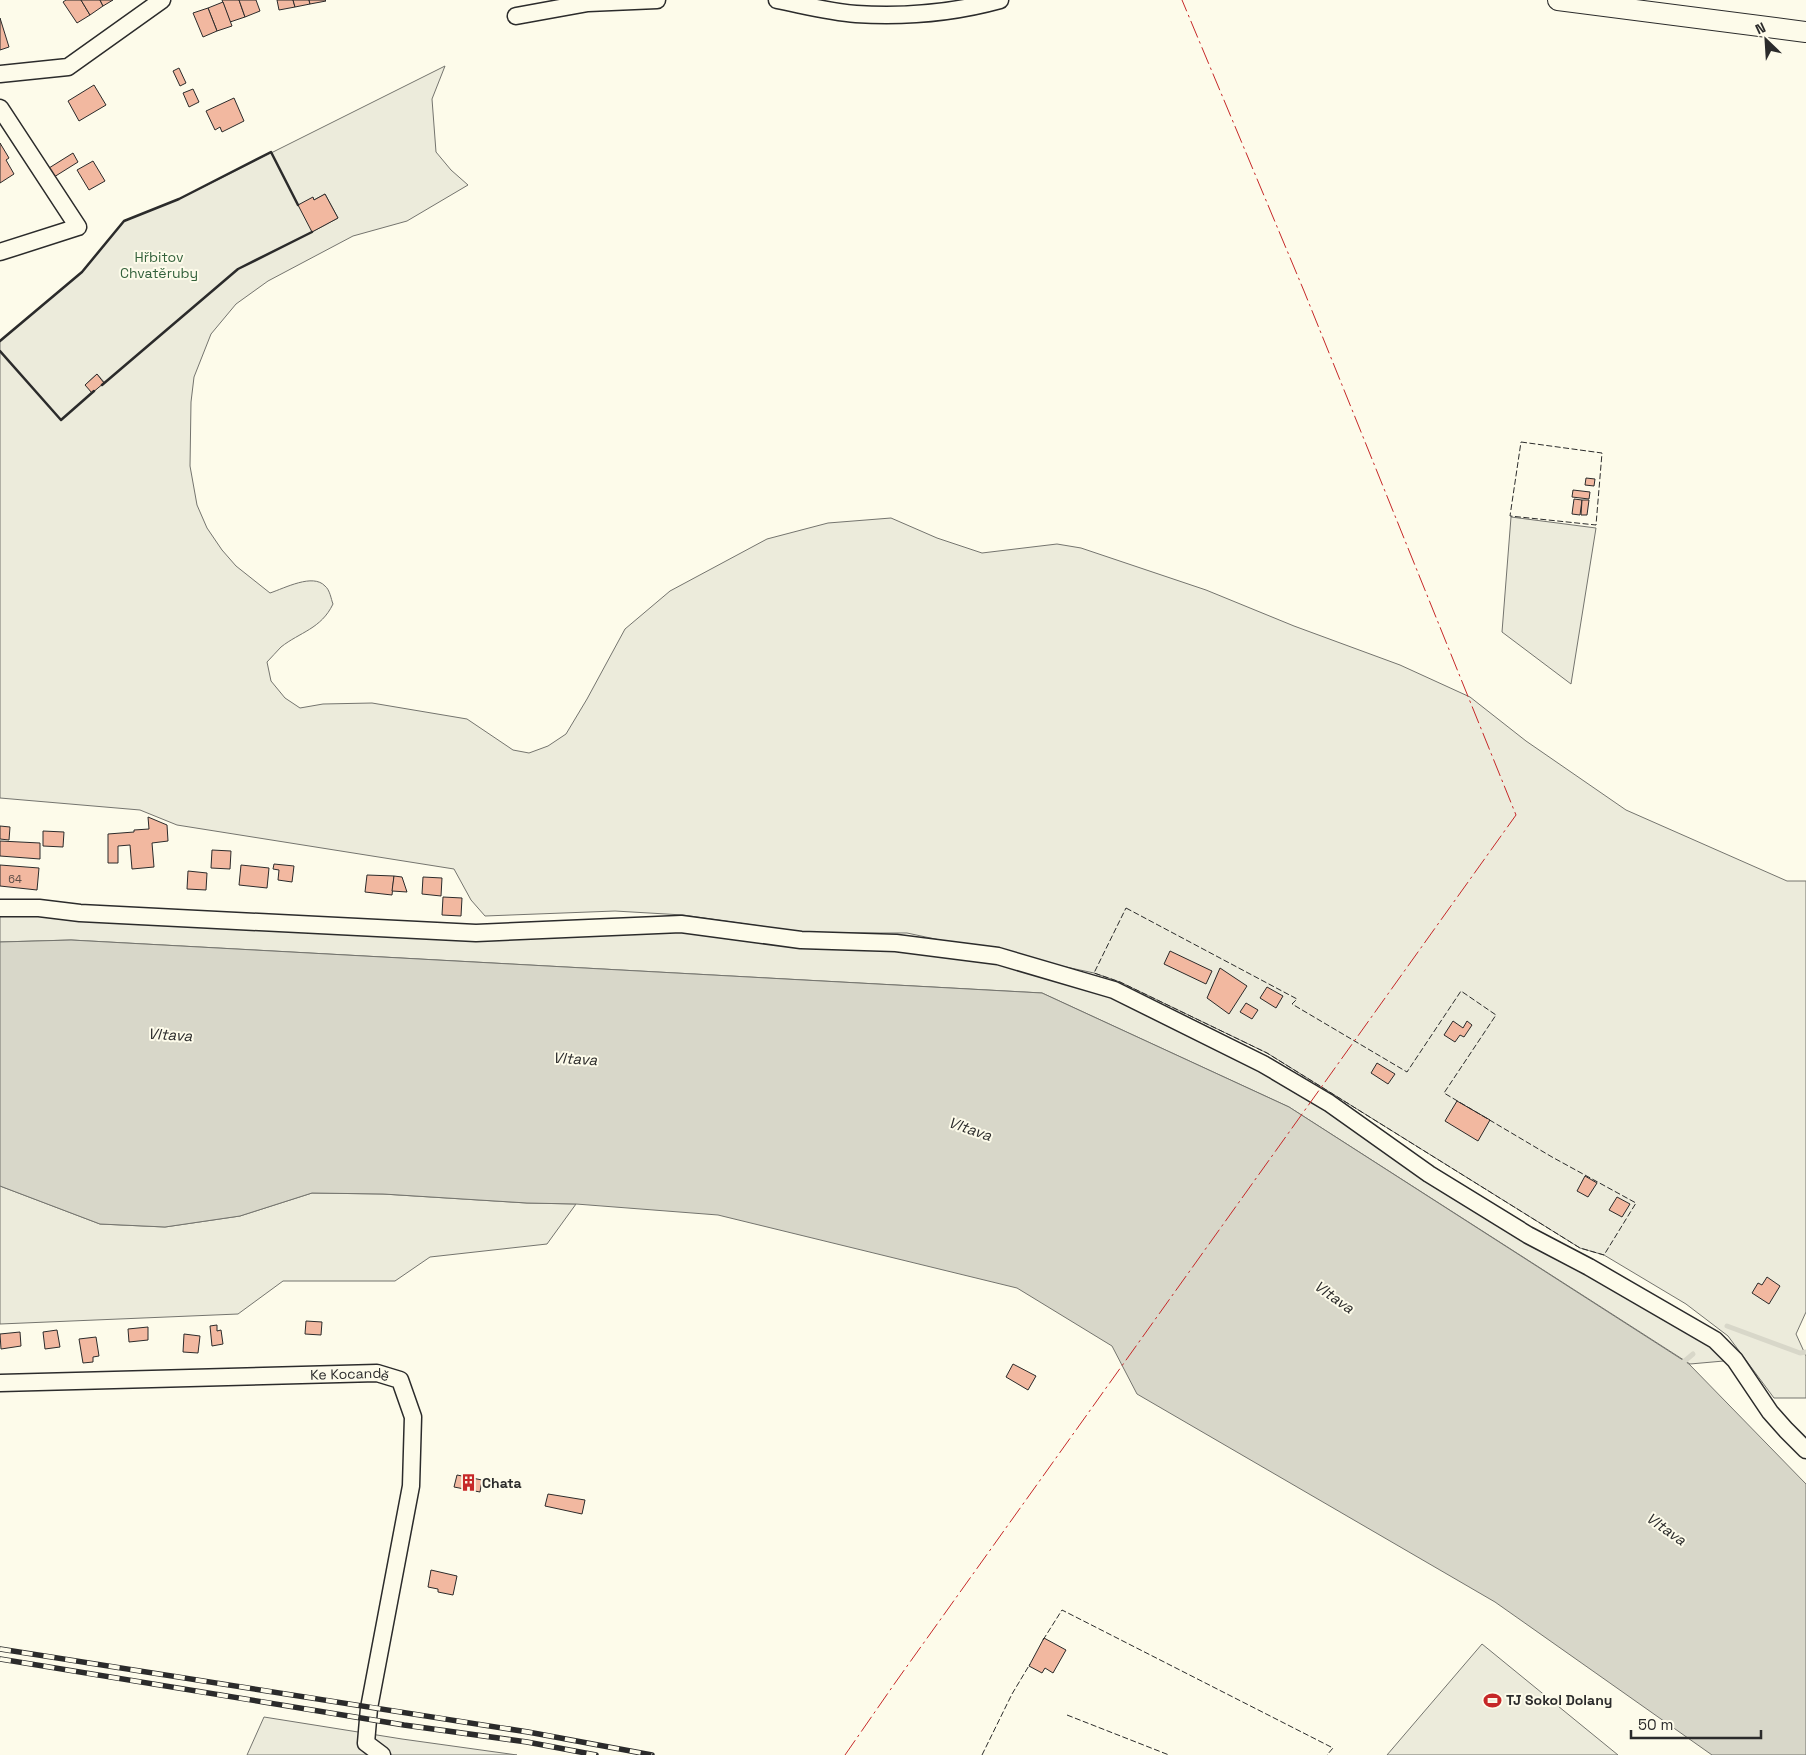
<svg xmlns="http://www.w3.org/2000/svg" width="1806" height="1755" viewBox="0 0 1806 1755" font-family="'Space Grotesk',sans-serif">
  <style>
    .green { fill: #ecebdb; stroke: #74746e; fill-rule: evenodd }
    .water { fill: #d8d7c9; stroke: #74746e }
    .lines { fill: none; stroke-linecap: round; stroke-linejoin: round }
    .stream { stroke: #d8d7c9; stroke-width: 5 }
    .building { fill: #f2b8a0; stroke: #2b2b2b }
    .minor-casing { stroke: #2b2b2b; stroke-width: 19 }
    .tertiary-casing { stroke: #2b2b2b; stroke-width: 22 }
    .minor { stroke: #fdfbea; stroke-width: 16 }
    .tertiary { stroke: #fdfbea; stroke-width: 20 }
    .rail-casing { stroke: #2b2b2b; stroke-width: 5.5 }
    .rail { stroke: #fdfbea; stroke-width: 4; stroke-dasharray: 11; stroke-linecap: butt }
    .fence { stroke: #2b2b2b; stroke-width: 1; stroke-dasharray: 6 2.5; stroke-linecap: butt }
    .wall { stroke: #2b2b2b; stroke-width: 2.5 }
    .power { stroke: #c62828; stroke-width: 1; stroke-dasharray: 18 4 2.5 4; stroke-linecap: butt }
    .labels { text-anchor: middle; stroke-width: 4; stroke-linejoin: round; paint-order: stroke }
    .number-label { font-size: 11px; fill: #5d4e48 }
    .park-label { font-size: 14px; fill: #34623c; stroke: #fdfbea }
    .street-label { font-size: 14px; fill: #2b2b2b; stroke: #fdfbea }
    .poi-label { font-size: 14px; font-weight: bold; fill: #2b2b2b; stroke: #fdfbea; text-anchor: start }
    .water-label { font-size: 15px; font-style: italic; fill: #2b2b2b; stroke: #fdfbea }
  </style>
  <rect width="100%" height="100%" fill="#fdfbea"/>
  <g class="green">
    <path d="M445,66L432,99L436,152L451,170L468,185L407,221L353,236L268,281L236,304L211,334L194,377L191,402L190,466L197,505L207,528L222,550L236,566L270,593C285,588 313,573 325,586C330,590 331,599 333,604C321,629 300,632 281,647C276,652 272,657 267,662L271,681L285,698L300,708L323,704L372,703L467,719L513,750L529,753L548,746L566,734L587,699L625,629L670,591L767,539L828,523L891,518L937,538L982,553L1057,544L1081,548L1206,590L1294,626L1400,665L1470,697L1526,741L1626,810L1787,881H1806V1312L1796,1334L1806,1356V1398H1774L1728,1336L1686,1304L1604,1255L1580,1248L1267,1053L1120,982L1094,973L907,933H809L683,915L615,911L485,916L471,900L454,869L177,825L140,810L0,798V341L84,270L124,221L179,199ZM325,194L338,218L312,232L313,198L314,200ZM97,374L104,382L92,393L86,384Z"/>
    <path d="M1511,517L1596,528L1571,684L1502,632Z"/>
    <path d="M0,908L476,933L681,924L998,956L1114,991L1263,1064L1735,1360L1690,1364L1289,1107L1042,993L71,940L0,942Z"/>
    <path d="M0,1186L100,1224L165,1227L240,1216L312,1193L383,1194L527,1203L576,1204L547,1244L430,1257L395,1281H283L238,1314L0,1324Z"/>
    <path d="M1482,1644L1618,1755H1387Z"/>
    <path d="M264,1717L402,1739L517,1755H247Z"/>
  </g>
  <path class="water" d="M71,940L1042,993L1289,1107L1689,1364L1806,1484V1755H1712L1495,1602L1137,1394L1112,1346L1017,1288L718,1215L576,1204L527,1203L383,1194L312,1193L240,1216L165,1227L100,1224L0,1186V942Z"/>
  <g class="lines">
    <g class="stream">
      <path d="M1727,1326L1800,1353L1806,1352"/>
      <path d="M1680,1365L1693,1354"/>
    </g>
  </g>
  <g class="building">
    <path d="M66,0H81L90,15L77,23L63,2Z"/>
    <path d="M81,0H100L103,6L90,15Z"/>
    <path d="M100,0H113L103,6Z"/>
    <path d="M222,0H239L245,17L230,22Z"/>
    <path d="M239,0H256L260,11L245,17Z"/>
    <path d="M277,0H293L295,7L279,10Z"/>
    <path d="M293,0H309L310,4L295,7Z"/>
    <path d="M309,0H325L326,1L310,4Z"/>
    <path d="M223,2L232,26L217,31L208,8Z"/>
    <path d="M208,8L217,31L203,37L193,13Z"/>
    <path d="M0,18L9,47L0,50Z"/>
    <path d="M179,68L186,83L180,86L173,71Z"/>
    <path d="M94,85L106,105L79,121L68,101Z"/>
    <path d="M193,89L199,102L189,107L183,93Z"/>
    <path d="M234,98L244,121L222,132L220,127L215,130L206,111Z"/>
    <path d="M0,143L9,158L6,160L14,174L0,183Z"/>
    <path d="M73,153L78,162L54,177L49,168Z"/>
    <path d="M93,161L105,181L89,190L77,170Z"/>
    <path d="M325,194L338,218L312,232L298,205L313,197L314,200Z"/>
    <path d="M97,374L104,383L92,393L85,385Z"/>
    <path d="M1586,478L1595,479L1594,486L1585,485Z"/>
    <path d="M1573,490L1590,492L1589,499L1572,497Z"/>
    <path d="M1574,499L1582,500L1580,515L1572,514Z"/>
    <path d="M1582,500H1589L1587,515H1581Z"/>
    <path d="M148,817L167,825L168,841L152,843L154,867L132,869L130,845L118,846V863H108V834L134,832V830L149,829Z"/>
    <path d="M0,826L10,827L9,840L0,839Z"/>
    <path d="M43,831L64,832L63,847L43,846Z"/>
    <path d="M0,841L40,843V859L0,856Z"/>
    <path d="M212,850L231,851L230,869L211,868Z"/>
    <path d="M274,864L294,866L292,882L278,880L279,870L273,869Z"/>
    <path d="M0,865L39,868L37,890L0,886Z"/>
    <path d="M241,865L269,868L267,888L239,885Z"/>
    <path d="M188,871L207,873L206,890L187,889Z"/>
    <path d="M367,875L394,876L392,895L365,892Z"/>
    <path d="M394,876L402,877L407,892L392,891Z"/>
    <path d="M423,877L442,878L441,896L422,894Z"/>
    <path d="M443,897L462,898L461,916L442,915Z"/>
    <path d="M1170,951L1212,971L1206,984L1164,964Z"/>
    <path d="M1220,968L1247,986L1229,1014L1207,998Z"/>
    <path d="M1267,987L1283,996L1276,1008L1260,998Z"/>
    <path d="M1246,1003L1258,1010L1252,1019L1240,1012Z"/>
    <path d="M1453,1021L1463,1028L1467,1021L1472,1025L1464,1037L1460,1035L1455,1042L1444,1035Z"/>
    <path d="M1377,1063L1395,1074L1388,1084L1371,1073Z"/>
    <path d="M1457,1101L1490,1120L1478,1141L1445,1121Z"/>
    <path d="M1585,1176L1597,1183L1588,1197L1577,1191Z"/>
    <path d="M1617,1197L1630,1204L1622,1217L1609,1210Z"/>
    <path d="M1767,1277L1780,1286L1769,1304L1752,1293L1758,1283L1762,1285Z"/>
    <path d="M306,1321L322,1322L321,1335L305,1334Z"/>
    <path d="M217,1325V1331L221,1330L223,1344L212,1346L210,1326Z"/>
    <path d="M148,1327V1340L129,1342L128,1329Z"/>
    <path d="M57,1330L60,1347L45,1349L43,1332Z"/>
    <path d="M20,1332L21,1346L1,1349L0,1334Z"/>
    <path d="M184,1334L200,1336L198,1353L183,1352Z"/>
    <path d="M96,1337L99,1356L93,1357V1362L83,1363L79,1339Z"/>
    <path d="M1013,1364L1036,1376L1028,1390L1006,1377Z"/>
    <path d="M457,1475L482,1480L480,1492L454,1487Z"/>
    <path d="M548,1494L585,1500L582,1514L545,1506Z"/>
    <path d="M431,1570L457,1576L453,1595L438,1592V1589L428,1587Z"/>
    <path d="M1044,1638L1066,1650L1053,1673L1045,1668L1042,1673L1029,1666Z"/>
  </g>
  <g class="lines">
    <defs>
      <g id="minor">
        <path d="M777,0C803,5 830,12 856,14C904,17 953,13 1000,0"/>
        <path d="M516,16L588,3L657,0"/>
        <path d="M0,74L68,67L162,0"/>
        <path d="M0,108L78,227L0,252"/>
        <path d="M0,908H39L80,913L476,933L681,924L801,940L896,943L998,956L1114,990L1263,1064L1329,1103L1429,1174L1528,1235L1589,1267L1715,1340L1735,1360L1770,1412L1786,1430L1806,1450"/>
        <path id="s1" d="M0,1383L377,1373L400,1380L413,1417L411,1486L369,1708L366,1743L382,1755"/>
      </g>
      <path id="tertiary" d="M1558,0L1806,32"/>
    </defs>
    <use href="#minor" class="minor-casing"/>
    <use href="#tertiary" class="tertiary-casing"/>
    <use href="#minor" class="minor"/>
    <use href="#tertiary" class="tertiary"/>
    <defs>
      <g id="rail">
        <path d="M0,1649L528,1732L652,1755"/>
        <path d="M0,1659L404,1725L527,1742L596,1755"/>
      </g>
    </defs>
    <use href="#rail" class="rail-casing"/>
    <use href="#rail" class="rail"/>
    <g class="fence">
      <path d="M1521,442L1602,453L1596,525L1510,516Z"/>
      <path d="M1126,908L1297,999L1292,1004L1407,1072L1461,991L1496,1015L1444,1093L1552,1157L1636,1203L1604,1255L1580,1248L1267,1053L1120,982L1094,973Z"/>
      <path d="M1043,1640L1062,1610L1333,1748L1327,1755"/>
      <path d="M1067,1715L1169,1755"/>
      <path d="M982,1755L1012,1694L1030,1664"/>
    </g>
    <g class="wall">
      <path d="M0,341L82,272L124,221L179,199L271,152L298,205"/>
      <path d="M0,351L61,420L94,391"/>
      <path d="M102,385L238,269L312,232"/>
    </g>
    <path class="power" d="M845,1755L895,1683L1516,815L1304,291L1182,0"/>
  </g>
  <defs>
    <symbol id="building-bare" viewBox="-9 -9 18 18"><path d="M-4-6H4V6H1V3H-1V6H-4ZM-2.5-4.3h1.7v1.8h-1.7ZM.8-4.3h1.7v1.8H.8ZM-2.5-1h1.7V.8h-1.7ZM.8-1h1.7V.8H.8Z" fill="#c62828" stroke="#fdfbea" stroke-width="2.5" paint-order="stroke"/></symbol>
    <symbol id="stadium-bare" viewBox="-9 -9 18 18"><path d="M0-5a6.5 5 0 1 0 0 10a6.5 5 0 1 0 0-10ZM-3.5-1.8h7v3.6h-7Z" fill="#c62828" stroke="#fdfbea" stroke-width="2.5" paint-order="stroke"/></symbol>
  </defs>
  <g fill-rule="evenodd">
    <use href="#building-bare" x="456" y="1470" width="25" height="25"/>
    <use href="#stadium-bare" x="1480" y="1688" width="25" height="25"/>
  </g>
  <g class="labels">
    <g class="number-label">
      <text x="15" y="883">64</text>
    </g>
    <g class="park-label">
      <text x="159" y="262">Hřbitov<tspan x="159" dy="16">Chvatěruby</tspan></text>
    </g>
    <g class="street-label">
      <text dy="5" stroke="none"><textPath href="#s1" startOffset="350">Ke Kocandě</textPath></text>
    </g>
    <g class="poi-label">
      <text x="482" y="1488">Chata</text>
      <text x="1506" y="1705">TJ Sokol Dolany</text>
    </g>
    <g class="water-label">
      <text transform="translate(170 1035) rotate(3)" y="5">Vltava</text>
      <text transform="translate(575 1059) rotate(3)" y="5">Vltava</text>
      <text transform="translate(970 1129) rotate(19)" y="5">Vltava</text>
      <text transform="translate(1334 1297) rotate(35)" y="5">Vltava</text>
      <text transform="translate(1666 1529) rotate(35)" y="5">Vltava</text>
    </g>
  </g>
  <g transform="translate(1766 40) rotate(335)" stroke="#fdfbea" stroke-width="4" paint-order="stroke">
  <path d="M0-4L9 19L0 12L-9 19Z" fill="#2b2b2b"/>
  <text y="-8" font-size="14" font-weight="bold" text-anchor="middle" fill="#2b2b2b">N</text>
  </g>
  <path d="M1631 1730v8h130v-8" fill="none" stroke="#2b2b2b" stroke-width="2.5"/>
  <text x="1638" y="1730" font-size="15" fill="#2b2b2b" stroke="#fdfbea" stroke-width="4" paint-order="stroke">50 m</text>
</svg>
